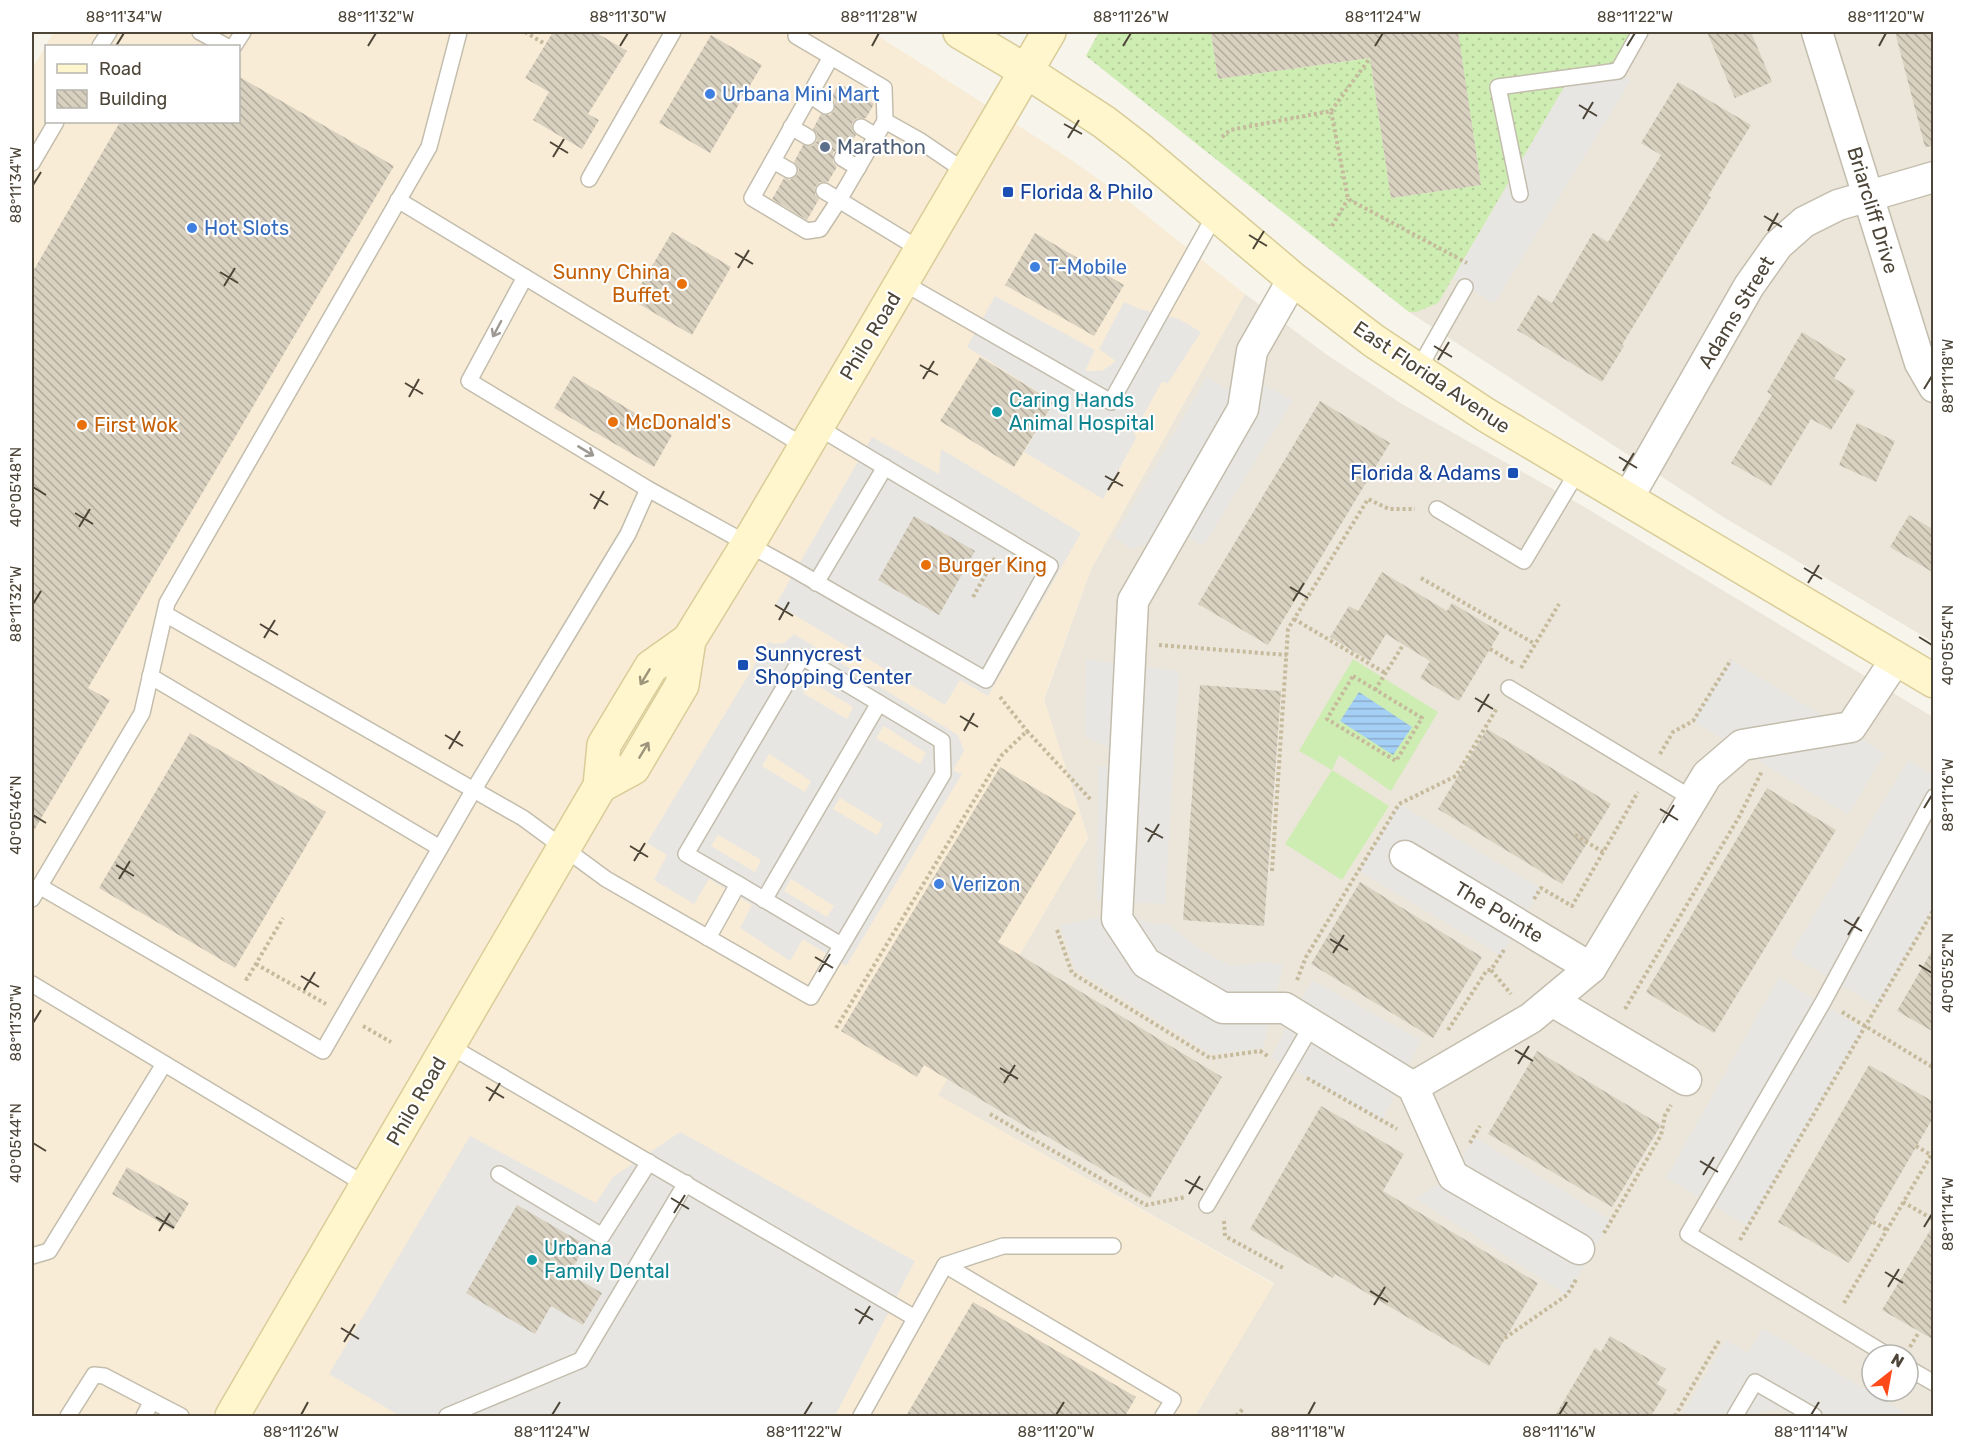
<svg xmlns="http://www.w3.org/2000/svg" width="1965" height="1448" viewBox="0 0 1965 1448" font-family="Rubik,sans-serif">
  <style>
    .residential { fill: #ebe6d9; fill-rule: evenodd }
    .commercial { fill: #f9ecd6; fill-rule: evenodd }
    .grass { fill: url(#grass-dots) }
    .pitch { fill: #ceedb2 }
    .parking { fill: #e8e6e2; fill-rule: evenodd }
    .water { fill: url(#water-rules) }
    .building { fill: url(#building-back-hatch) }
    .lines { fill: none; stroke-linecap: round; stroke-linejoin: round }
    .lane-casing { stroke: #c3bdad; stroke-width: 18 }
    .street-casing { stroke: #c3bdad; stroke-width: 33 }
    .secondary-casing { stroke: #d9cc98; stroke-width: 36 }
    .path { stroke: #c6ba9d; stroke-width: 4; stroke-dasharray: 3 3; stroke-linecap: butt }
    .lane { stroke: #fff; stroke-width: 15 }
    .street { stroke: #fff; stroke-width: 30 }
    .secondary { stroke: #fff6cd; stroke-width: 33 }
    .oneway { stroke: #9d9992 }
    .oneway2 { stroke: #9d957b }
    .ticks { fill: none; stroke: #4c4538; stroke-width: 2 }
    .shop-dot { fill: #3f7fe0; stroke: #fff; stroke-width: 2 }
    .service-dot { fill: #5c6f8a; stroke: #fff; stroke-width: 2 }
    .transit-dot { fill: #1a4fb4; stroke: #fff; stroke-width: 2 }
    .food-dot { fill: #e8710a; stroke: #fff; stroke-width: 2 }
    .culture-dot { fill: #0f9aa8; stroke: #fff; stroke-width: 2 }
    .labels { text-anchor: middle; stroke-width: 4.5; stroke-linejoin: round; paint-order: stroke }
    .shop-label { font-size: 20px; fill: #366cbe; stroke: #fff; text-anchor: start }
    .service-label { font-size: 20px; fill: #4e5e75; stroke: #fff; text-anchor: start }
    .transit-label { font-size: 20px; fill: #164399; stroke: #fff; text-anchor: start }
    .street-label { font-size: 20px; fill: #4c4538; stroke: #fff }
    .food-label { font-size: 20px; fill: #c56008; stroke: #fff; text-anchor: start }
    .culture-label { font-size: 20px; fill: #0d838f; stroke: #fff; text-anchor: start }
    .neatline { fill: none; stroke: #4c4538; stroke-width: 2 }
    .ticks-label { font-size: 15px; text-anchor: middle; fill: #4c4538 }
  </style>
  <defs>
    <pattern id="grass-dots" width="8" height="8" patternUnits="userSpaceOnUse" patternTransform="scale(1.5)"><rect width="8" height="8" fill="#ceedb2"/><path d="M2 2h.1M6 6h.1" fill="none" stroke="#b3cd9a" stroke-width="1.8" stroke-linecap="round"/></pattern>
    <pattern id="water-rules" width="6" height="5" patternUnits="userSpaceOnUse" patternTransform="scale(1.5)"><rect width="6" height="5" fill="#a5d0f6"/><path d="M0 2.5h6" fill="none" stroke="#89abc8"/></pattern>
    <pattern id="building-back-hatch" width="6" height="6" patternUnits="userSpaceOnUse" patternTransform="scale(1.5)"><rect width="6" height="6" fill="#d9d1c0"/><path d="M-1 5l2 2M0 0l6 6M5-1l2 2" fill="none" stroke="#b2ab9d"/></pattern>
  </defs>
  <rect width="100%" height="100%" fill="#f6f4eb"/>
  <g class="residential">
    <path d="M1099,32H1933V642L1725,518L1409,312L1086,56Z"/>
    <path d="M1245,294L1327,355L1402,404L1581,505L1933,717V1416H1195L1274,1283L937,1095L1088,838L1044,700L1091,569ZM1872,1355H1908V1391H1872Z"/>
  </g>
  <path class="commercial" d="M54,32H872L1070,159L1122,196L1245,294L1091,569L1044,699L1088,838L938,1095L1274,1284L1195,1416H32V69ZM46,46H238V122H46Z"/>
  <path class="grass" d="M1099,32H1211L1218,79L1370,58L1391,198L1481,185L1458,33L1640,32L1618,71L1570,77L1438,303L1416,312H1409L1086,56Z"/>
  <path class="pitch" d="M1353,659L1438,712L1391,791L1339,755L1332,770L1389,806L1342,880L1285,844L1332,770L1299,751Z"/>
  <g class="parking">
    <path d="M1618,71L1631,80L1494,304L1453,279L1570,77Z"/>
    <path d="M995,296L1095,350L1085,371H1102L1116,361L1099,349L1124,302L1140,309L1179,319L1201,332L1168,383L1162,382L1134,432L1136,438L1103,499L1024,452L1054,402L967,347Z"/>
    <path d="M1207,376L1226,389L1264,385L1293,400L1203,546L1183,534L1131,549L1114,537Z"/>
    <path d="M872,437L939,474L941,449L1081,533L988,696L960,680L945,705L776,604Z"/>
    <path d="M794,634L958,735L964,751L953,770L962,774L846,966L803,939L790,961L740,928L752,905L709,879L694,904L654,880L667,855L647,843L769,641L774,644L784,643ZM810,681L853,707L847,719L803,693ZM884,726L926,753L920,764L876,738ZM769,754L811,781L805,792L762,766ZM840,798L883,824L877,835L833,809ZM718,835L761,860L755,872L711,846ZM791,879L834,906L827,917L784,891Z"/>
    <path d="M1086,659L1179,671L1165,904L1097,900L1098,767L1109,766L1108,747L1085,737Z"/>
    <path d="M1731,660L1885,753L1848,815L1693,721Z"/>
    <path d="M1908,760L1933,775V909L1877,1006L1790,955Z"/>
    <path d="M1399,804L1541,888L1501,956L1359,871Z"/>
    <path d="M1130,910L1139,919L1158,925L1166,923L1201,950L1231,966L1265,962L1283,965L1263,1048L1212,1054L1075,969L1060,926Z"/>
    <path d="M1779,977L1863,1029L1748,1226L1666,1178Z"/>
    <path d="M1312,980L1421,1040L1382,1121L1271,1057Z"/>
    <path d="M680,1132L915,1261L835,1416H400L329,1374L470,1136L596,1203L613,1177Z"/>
    <path d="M1474,1137L1611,1220L1567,1295L1415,1198L1453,1176Z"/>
    <path d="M1762,1328L1911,1416H1792L1778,1409L1759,1413L1755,1416H1681L1726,1340L1748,1353Z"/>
  </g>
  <path class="water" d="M1359,692L1412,727L1393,755L1340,721Z"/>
  <g class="building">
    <path d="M553,32H595L627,51L588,114L599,120L582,149L533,120L549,92L525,78Z"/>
    <path d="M1211,32H1458L1481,185L1391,198L1370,58L1218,79Z"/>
    <path d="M1707,32H1751L1772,82L1735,98Z"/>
    <path d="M1895,32H1934V146L1925,147Z"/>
    <path d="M711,35L762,65L710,153L659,123Z"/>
    <path d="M238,76L394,166L88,688L110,700L32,834V273L120,122H238Z"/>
    <path d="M1678,82L1751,125L1708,196L1711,197L1622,345L1624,346L1602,382L1517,330L1538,295L1552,303L1593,233L1608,242L1661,155L1641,143Z"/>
    <path d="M839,83L874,104L866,118H857L852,123V131L856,135L847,150L838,149L833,153V162L837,167L828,182H820L815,187V195L819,199L807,220L772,199L784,178L790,180L797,175L799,169L794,162L803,145L812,146L817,141V133L813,129L821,114L830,115L834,111L835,102L831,98Z"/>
    <path d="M672,232L731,267L692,335L632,300Z"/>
    <path d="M1035,233L1124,285L1094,336L1005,285Z"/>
    <path d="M1802,332L1846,359L1834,378L1855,391L1831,430L1811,419L1771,486L1731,463L1772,395L1767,392Z"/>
    <path d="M980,357L1054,402L1014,467L940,421Z"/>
    <path d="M573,376L672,435L654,467L554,408Z"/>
    <path d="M1320,401L1390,443L1268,645L1198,604Z"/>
    <path d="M1857,423L1895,441L1876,482L1839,465Z"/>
    <path d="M1909,515L1934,530V573L1890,547Z"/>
    <path d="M914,516L975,551L939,615L878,580Z"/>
    <path d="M1382,572L1447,611L1452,603L1500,632L1459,701L1420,678L1430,661L1386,634L1370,661L1330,637L1349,606L1358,611Z"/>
    <path d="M1200,685L1281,691L1264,926L1183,920Z"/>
    <path d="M1487,729L1611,804L1562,884L1438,809Z"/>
    <path d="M190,733L326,812L235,968L99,888Z"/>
    <path d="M1000,767L1076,813L998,942L1222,1077L1150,1198L1038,1131L1036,1133L924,1065L917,1077L841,1031Z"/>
    <path d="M1767,788L1836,830L1714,1033L1646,992Z"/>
    <path d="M1360,882L1482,957L1433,1038L1311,964Z"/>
    <path d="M1934,947V1032L1897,1011Z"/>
    <path d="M1537,1051L1661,1125L1612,1207L1488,1134Z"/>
    <path d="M1869,1065L1934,1102V1116L1849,1263L1778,1222Z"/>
    <path d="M1321,1106L1404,1154L1383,1191L1538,1283L1489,1366L1335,1274L1333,1278L1250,1229Z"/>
    <path d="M127,1167L189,1203L173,1230L112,1194Z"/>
    <path d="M517,1205L586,1245L569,1274L602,1293L583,1325L551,1306L535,1334L466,1293Z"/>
    <path d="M1934,1224V1340L1882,1310Z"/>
    <path d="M973,1302L1136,1397L1125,1416H906Z"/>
    <path d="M1610,1336L1666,1369L1657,1384L1667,1390L1651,1416H1555L1595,1348L1601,1352Z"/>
  </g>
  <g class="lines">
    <defs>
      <g id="lane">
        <path d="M200,32L226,46"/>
        <path d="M799,32L796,36L884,88L885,121"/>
        <path d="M100,46L109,32"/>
        <path d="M234,46L243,32"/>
        <path d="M810,95L826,106"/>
        <path d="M791,127L808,137"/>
        <path d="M861,127L876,136"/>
        <path d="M842,158L858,168"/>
        <path d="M773,161L789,170"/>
        <path d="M32,163L56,122"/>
        <path d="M589,179L673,32"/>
        <path d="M824,191L839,200L820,229L807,231L752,198L831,57"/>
        <path d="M1520,194L1498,87L1618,71L1640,32"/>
        <path d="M398,200L804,446"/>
        <path d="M921,250L839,200L885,121L919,140L966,172"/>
        <path d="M525,277L469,381L648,489"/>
        <path d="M902,282L1111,402L1216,213"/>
        <path d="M1418,370L1465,287"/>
        <path d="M1437,509L1524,561L1579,469"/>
        <path d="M816,583L885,467"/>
        <path d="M165,614L523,818L606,879L811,997L943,774L942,741L879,703"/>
        <path d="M150,676L440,848"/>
        <path d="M1509,688L1693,799"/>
        <path d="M738,884L686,854L802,657L879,703L764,900"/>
        <path d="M39,886L323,1051L473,791L628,534L648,489L795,570L986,680L1050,566L816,426"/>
        <path d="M32,899L142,713L167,603L429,147L459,32"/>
        <path d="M708,938L738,884L841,945"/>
        <path d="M32,984L366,1185"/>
        <path d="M448,1045L915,1318"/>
        <path d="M499,1174L602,1236L649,1162"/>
        <path d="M1207,1205L1312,1025"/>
        <path d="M32,1256L49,1251L164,1064"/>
        <path d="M945,1265L1173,1400L1163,1416"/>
        <path d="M1887,1355L1688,1234L1823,1002L1934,797"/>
        <path d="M1908,1368L1934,1383"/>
        <path d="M68,1416L94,1375L104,1376L152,1401"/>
        <path d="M144,1416L152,1401L181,1416"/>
        <path d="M447,1416L581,1360L686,1183"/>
        <path d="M861,1416L945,1265L1003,1246H1113"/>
        <path d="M1735,1416L1755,1382L1814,1416"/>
      </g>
      <g id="street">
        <path d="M1817,32L1920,363L1934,387"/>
        <path d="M1293,279L1252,351L1243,409L1133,601L1117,919L1146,963L1223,1008H1285L1413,1087L1453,1176L1579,1249"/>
        <path d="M1628,498L1749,286L1778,245L1804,222L1838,205L1934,177"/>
        <path d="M1405,856L1591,968"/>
        <path d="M1552,1001L1686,1080"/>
        <path d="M1413,1087L1531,1018L1591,968L1707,775L1742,745L1851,727L1896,659"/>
      </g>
      <g id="secondary">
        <path d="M960,32L1026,71L1104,122L1139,149L1293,279L1374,341L1486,415L1934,681"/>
        <path d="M600,786L633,768L682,685L689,640L748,544L1049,32"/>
        <path d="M232,1416L600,786L604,745L651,667L689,640"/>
      </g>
    </defs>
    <use href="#lane" class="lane-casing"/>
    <use href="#street" class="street-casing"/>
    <use href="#secondary" class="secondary-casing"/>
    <g class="path">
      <path d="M525,32L545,44"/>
      <path d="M1331,111L1370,58"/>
      <path d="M1222,137L1230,130L1331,111L1348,199L1467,263"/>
      <path d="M1332,226L1348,199"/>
      <path d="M1421,578L1535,644"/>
      <path d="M973,597L995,558"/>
      <path d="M1294,619L1385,673"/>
      <path d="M1159,645L1287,655"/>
      <path d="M1490,649L1515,664"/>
      <path d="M1521,668L1559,604"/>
      <path d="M1353,676L1422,718L1396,761L1327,719Z"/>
      <path d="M1375,690L1403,645"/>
      <path d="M1000,697L1027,731"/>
      <path d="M1660,754L1673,732L1693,721L1731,660"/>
      <path d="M1575,835L1603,852"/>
      <path d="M1272,871L1288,629L1368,499L1389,509H1415"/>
      <path d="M1534,899L1541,888L1572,906L1638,792"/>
      <path d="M1057,930L1072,973L1210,1058L1260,1051L1269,1057"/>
      <path d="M1504,950L1491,970L1511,994"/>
      <path d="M256,964L326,1004"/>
      <path d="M245,978L247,979L283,918"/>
      <path d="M1297,980L1306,957L1399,804L1456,776L1497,708"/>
      <path d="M1625,1009L1739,817L1762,771"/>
      <path d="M1842,1012L1934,1068"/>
      <path d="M363,1026L391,1042"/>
      <path d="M836,1028L1001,756L1027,731L1092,801"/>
      <path d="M1448,1030L1487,970H1491"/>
      <path d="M1307,1078L1397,1129"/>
      <path d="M990,1114L1146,1205L1186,1197"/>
      <path d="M1470,1143L1480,1126"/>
      <path d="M1916,1146L1931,1155"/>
      <path d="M1903,1202L1934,1220"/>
      <path d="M1224,1221L1225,1236L1285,1269"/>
      <path d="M1873,1222L1887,1230"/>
      <path d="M1604,1233L1661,1135L1665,1115L1671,1105"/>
      <path d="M1740,1240L1934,909"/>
      <path d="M1844,1303L1934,1150"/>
      <path d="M1505,1338L1567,1295L1577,1278"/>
      <path d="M1910,1347L1919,1332"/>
      <path d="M1236,1416L1244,1408"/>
      <path d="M1675,1416L1720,1339"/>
    </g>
    <use href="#lane" class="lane"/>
    <use href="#street" class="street"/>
    <use href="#secondary" class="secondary"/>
  </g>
  <defs><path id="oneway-shaft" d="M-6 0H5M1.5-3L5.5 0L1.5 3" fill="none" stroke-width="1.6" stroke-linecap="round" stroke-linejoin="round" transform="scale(1.5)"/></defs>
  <g class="oneway">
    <use href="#oneway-shaft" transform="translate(497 329) rotate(118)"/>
    <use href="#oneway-shaft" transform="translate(586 451) rotate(31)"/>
  </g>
  <g class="oneway2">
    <use href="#oneway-shaft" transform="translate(645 677) rotate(121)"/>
    <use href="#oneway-shaft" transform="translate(644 750) rotate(-59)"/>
  </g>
  <path class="ticks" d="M116,46L124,33M368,46L376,33M620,46L628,33M872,46L879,33M1123,46L1131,33M1375,46L1383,33M1627,46L1635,33M1879,46L1886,33M1579,105L1597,116M1583,119L1593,102M1064,124L1082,134M1068,138L1079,120M550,142L568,153M553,157L564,139M33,185L41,172M1764,216L1782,227M1768,231L1778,213M1249,235L1267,246M1253,249L1264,231M735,253L753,264M738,268L749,250M220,272L238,283M224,286L235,268M1434,346L1452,357M1438,360L1449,342M920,365L938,375M923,379L934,361M405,383L423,394M1924,389L1932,376M409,397L419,379M1619,457L1637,468M1623,471L1634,453M1105,476L1123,486M33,487L46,495M1108,490L1119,472M590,494L608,505M594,509L604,491M75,513L93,524M79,527L90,509M1804,568L1822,579M1808,583L1819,565M1290,587L1308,598M1293,601L1304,583M33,604L41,591M775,605L793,616M779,620L789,602M260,624L278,635M1919,637L1932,645M264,638L275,620M1475,698L1493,709M1478,712L1489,694M960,716L978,727M964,731L974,713M445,735L463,746M449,749L460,731M1924,808L1932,795M1660,809L1678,820M33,815L46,823M1663,823L1674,805M1145,828L1163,838M1148,842L1159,824M630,846L648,857M634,861L645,843M116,865L134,876M119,879L130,861M1844,920L1862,931M1848,935L1859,917M1330,939L1348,950M1333,953L1344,935M815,957L833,968M1919,965L1932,973M819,972L830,954M301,976L319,987M304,990L315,972M33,1023L41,1010M1515,1050L1533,1061M1518,1064L1529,1046M1000,1068L1018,1079M1004,1083L1015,1065M486,1087L504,1098M489,1101L500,1083M33,1143L46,1151M1700,1161L1718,1172M1703,1175L1714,1157M1185,1180L1203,1190M1189,1194L1200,1176M671,1198L689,1209M674,1213L685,1195M156,1217L174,1228M1924,1227L1932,1214M159,1231L170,1213M1885,1272L1903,1283M1888,1287L1899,1269M1370,1291L1388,1302M1374,1305L1385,1287M855,1309L873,1320M859,1324L870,1306M341,1328L359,1339M344,1342L355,1324M301,1415L308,1402M552,1415L560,1402M804,1415L812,1402M1056,1415L1064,1402M1308,1415L1315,1402M1559,1415L1567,1402M1811,1415L1819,1402"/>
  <g class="shop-dot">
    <circle cx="710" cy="94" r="6"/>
    <circle cx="192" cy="228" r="6"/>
    <circle cx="1035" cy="267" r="6"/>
    <circle cx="939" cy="884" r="6"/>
  </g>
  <circle class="service-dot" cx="825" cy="147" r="6"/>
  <g class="transit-dot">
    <rect x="1002" y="186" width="12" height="12" rx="3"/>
    <rect x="1507" y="467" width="12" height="12" rx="3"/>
    <rect x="737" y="659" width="12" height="12" rx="3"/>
  </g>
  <g class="food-dot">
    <circle cx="682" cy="284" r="6"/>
    <circle cx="613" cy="422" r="6"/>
    <circle cx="82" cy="425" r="6"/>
    <circle cx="926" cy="565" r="6"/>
  </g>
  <g class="culture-dot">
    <circle cx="997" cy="412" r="6"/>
    <circle cx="532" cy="1260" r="6"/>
  </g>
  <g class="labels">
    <g class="shop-label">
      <text x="722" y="101">Urbana Mini Mart</text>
      <text x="204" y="235">Hot Slots</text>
      <text x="1047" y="274">T-Mobile</text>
      <text x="951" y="891">Verizon</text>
    </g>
    <g class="service-label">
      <text x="837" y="154">Marathon</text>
    </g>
    <g class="transit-label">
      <text x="1020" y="199">Florida &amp; Philo</text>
      <text x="1501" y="480" text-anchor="end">Florida &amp; Adams</text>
      <text x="755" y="661">Sunnycrest<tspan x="755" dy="23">Shopping Center</tspan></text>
    </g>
    <g class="street-label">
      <text transform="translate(1873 210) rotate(73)" y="7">Briarcliff Drive</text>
      <text transform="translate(1736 312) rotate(-59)" y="7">Adams Street</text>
      <text transform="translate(870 336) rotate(-59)" y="7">Philo Road</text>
      <text transform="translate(1432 377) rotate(34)" y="7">East Florida Avenue</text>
      <text transform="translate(1499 912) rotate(31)" y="7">The Pointe</text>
      <text transform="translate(416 1101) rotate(-60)" y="7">Philo Road</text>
    </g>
    <g class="food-label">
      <text x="670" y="279" text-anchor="end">Sunny China<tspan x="670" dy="23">Buffet</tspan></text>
      <text x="625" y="429">McDonald's</text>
      <text x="94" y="432">First Wok</text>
      <text x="938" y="572">Burger King</text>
    </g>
    <g class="culture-label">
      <text x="1009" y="407">Caring Hands<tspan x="1009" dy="23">Animal Hospital</tspan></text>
      <text x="544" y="1255">Urbana<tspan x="544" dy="23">Family Dental</tspan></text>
    </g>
  </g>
  <rect width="1965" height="1448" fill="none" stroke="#ffffff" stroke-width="66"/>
  <rect x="45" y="45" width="195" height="78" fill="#ffffff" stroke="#b7b5af" stroke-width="1.5"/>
  <rect x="57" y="64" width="30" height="9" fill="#fff6cd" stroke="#b7b5af" stroke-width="1.5"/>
  <text x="99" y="75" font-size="18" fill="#4c4538">Road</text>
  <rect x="57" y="90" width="30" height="18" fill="url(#building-back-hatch)" stroke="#b7b5af" stroke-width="1.5"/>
  <text x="99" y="105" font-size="18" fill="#4c4538">Building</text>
  <g transform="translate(1890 1373) rotate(31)"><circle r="28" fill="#ffffff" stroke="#b7b5af" stroke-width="1.5"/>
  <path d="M0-4.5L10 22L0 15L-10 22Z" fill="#ff4a1a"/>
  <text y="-9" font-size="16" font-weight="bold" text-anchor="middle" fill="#4c4538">N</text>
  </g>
  <rect x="33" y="33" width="1899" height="1382" class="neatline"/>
  <g class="ticks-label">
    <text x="124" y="22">88°11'34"W</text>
    <text x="376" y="22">88°11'32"W</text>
    <text x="628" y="22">88°11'30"W</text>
    <text x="879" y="22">88°11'28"W</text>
    <text x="1131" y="22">88°11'26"W</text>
    <text x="1383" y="22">88°11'24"W</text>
    <text x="1635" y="22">88°11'22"W</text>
    <text x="1886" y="22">88°11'20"W</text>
    <text transform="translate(16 185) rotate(-90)" y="5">88°11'34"W</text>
    <text transform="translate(1948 376) rotate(-90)" y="5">88°11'18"W</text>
    <text transform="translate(16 487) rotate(-90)" y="5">40°05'48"N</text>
    <text transform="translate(16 604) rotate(-90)" y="5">88°11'32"W</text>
    <text transform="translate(1948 645) rotate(-90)" y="5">40°05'54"N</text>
    <text transform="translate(1948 795) rotate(-90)" y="5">88°11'16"W</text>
    <text transform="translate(16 815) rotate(-90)" y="5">40°05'46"N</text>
    <text transform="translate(1948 973) rotate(-90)" y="5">40°05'52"N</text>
    <text transform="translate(16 1023) rotate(-90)" y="5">88°11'30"W</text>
    <text transform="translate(16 1143) rotate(-90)" y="5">40°05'44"N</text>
    <text transform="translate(1948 1214) rotate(-90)" y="5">88°11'14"W</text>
    <text x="301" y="1437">88°11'26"W</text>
    <text x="552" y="1437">88°11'24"W</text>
    <text x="804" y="1437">88°11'22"W</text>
    <text x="1056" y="1437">88°11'20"W</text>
    <text x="1308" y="1437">88°11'18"W</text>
    <text x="1559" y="1437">88°11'16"W</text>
    <text x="1811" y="1437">88°11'14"W</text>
  </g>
</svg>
